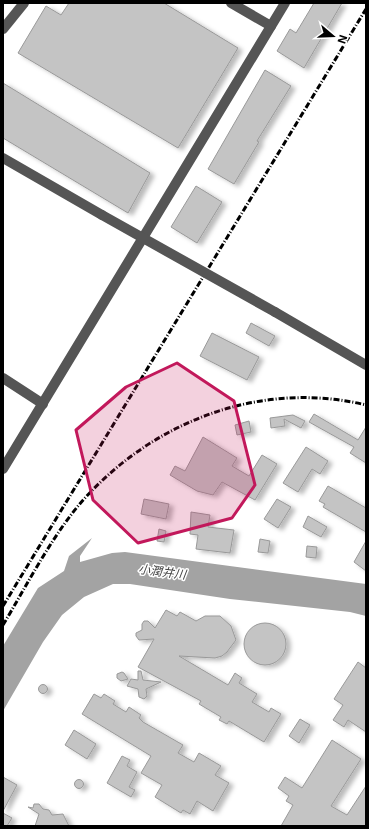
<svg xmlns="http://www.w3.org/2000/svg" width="369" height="829" viewBox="0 0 369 829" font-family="Inter,'Noto Sans JP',sans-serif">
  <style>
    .water { fill: #a3a3a3 }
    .building { fill: #c4c4c4; stroke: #999; filter: url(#shadow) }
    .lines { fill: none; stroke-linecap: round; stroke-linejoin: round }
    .minor { stroke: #555; stroke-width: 10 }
    .rail { stroke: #000; stroke-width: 3; stroke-dasharray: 6 2 1 2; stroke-linecap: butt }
    .minor-bridge { stroke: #555; stroke-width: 10 }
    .marked { fill: #c2185b; fill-opacity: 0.2; stroke: #c2185b; stroke-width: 3; stroke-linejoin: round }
    .labels { text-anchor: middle; stroke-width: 3; stroke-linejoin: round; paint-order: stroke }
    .water-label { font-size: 12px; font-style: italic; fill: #444; stroke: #fff }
  </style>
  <defs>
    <filter id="shadow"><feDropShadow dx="4.5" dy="2.5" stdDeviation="2" flood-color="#0004"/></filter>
  </defs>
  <rect width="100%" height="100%" fill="#fff"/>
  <path class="water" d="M92,538L80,556V562L112,553L125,552L366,584V616L350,612L230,599L130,584H113L84,597L62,615L43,642L3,711V646L38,588L64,571L69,556Z"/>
  <g class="building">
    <path d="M69,3H164L238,48L178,148L18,53L46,6L61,15Z"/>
    <path d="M314,3H342L304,68L277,51L290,29L296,33Z"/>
    <path d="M265,70L291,86L257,141L259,142L234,184L208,169Z"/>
    <path d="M3,83L150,173L128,213L3,138Z"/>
    <path d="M196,186L222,202L197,243L171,227Z"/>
    <path d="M251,323L275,336L269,346L246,333Z"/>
    <path d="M212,333L259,357L247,380L200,356Z"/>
    <path d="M314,414L358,440L366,427V463L350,453L354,447L309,422Z"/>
    <path d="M293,415L305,421L301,428L284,419L285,426L271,428L270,418Z"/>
    <path d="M249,421L251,432L237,435L235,425Z"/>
    <path d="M203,437L237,458L232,466L249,476L262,455L277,464L255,500L222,482L213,495L197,491L170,475L175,466L185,471Z"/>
    <path d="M306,447L328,461L320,474L312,469L298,492L283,483Z"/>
    <path d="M328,486L366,508V532L323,507L325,504L319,501Z"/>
    <path d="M144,499L169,504L166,519L141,514Z"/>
    <path d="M277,499L291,507L278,528L264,519Z"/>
    <path d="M191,512L210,515L208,527L234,530L230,553L196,549L198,535L190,534Z"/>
    <path d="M308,516L327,527L321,537L303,527Z"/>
    <path d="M159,529L166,531L164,542L157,541Z"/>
    <path d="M260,539L270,541L268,553L258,552Z"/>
    <path d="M366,541V571L354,562Z"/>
    <path d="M307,546L317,547L316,558L306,557Z"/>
    <path d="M166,610L177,616L180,612L196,621L205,616H220L231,626L236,640L227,652L222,656L215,658L179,656L228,685L235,673L242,678L239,683L257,694L252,702L269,712L271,708L281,714L264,742L229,721L227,724L219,720L221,717L199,704L201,701L138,667L154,639L139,640L136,636V633L142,630V624L144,621H148L155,628Z"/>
    <circle cx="265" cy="644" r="21"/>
    <path d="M358,662L366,668V732L348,720L344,727L333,720L343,705L334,699Z"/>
    <path d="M138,671H141L143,680L161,682L146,689L147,696L144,699L139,697L138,689L127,686L131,679L138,680Z"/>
    <path d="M122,672L124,673L128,679L121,681L117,678V674Z"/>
    <circle cx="43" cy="689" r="4.5"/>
    <path d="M94,694L101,698L104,694L115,701L113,704L126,712L129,707L141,715L139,718L143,722L183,745L178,753L194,762L199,753L221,766L215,775L229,783L213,811L197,801L190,814L183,810L181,813L155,797L162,785L141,773L151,756L82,714Z"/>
    <path d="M300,719L310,725L299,743L289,736Z"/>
    <path d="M74,730L96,744L87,759L65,745Z"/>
    <path d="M332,740L361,759L331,806L347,815L366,786V826H281L293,805L286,801L289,796L278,788L285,777L302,788Z"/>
    <path d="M122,756L130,760L127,766L137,772L129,787L135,790L131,797L107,783Z"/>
    <path d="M3,777L17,785L3,811Z"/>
    <circle cx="79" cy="784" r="4.5"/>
    <path d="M34,804H39L43,809L49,810L52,815L63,814L69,826H35L39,814L28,807L33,808Z"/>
    <path d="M3,813L12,818L7,826H3Z"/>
  </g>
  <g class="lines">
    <g class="minor">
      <path d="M231,3L271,26"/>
      <path d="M3,29L24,3"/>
      <path d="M3,158L102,215"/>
      <path d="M275,312L366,365"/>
      <path d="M3,378L43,404"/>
      <path d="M3,469L285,3"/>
    </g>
    <g class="rail">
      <path d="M3,606L366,9"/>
      <path d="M3,625C27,585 54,532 85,498C156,420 262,380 366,405"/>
    </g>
    <path class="minor-bridge" d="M102,215L275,312"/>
  </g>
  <path class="marked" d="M177,363L234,401L255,485L232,518L138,543L93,500L76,430L126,387Z"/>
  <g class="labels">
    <g class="water-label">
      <text transform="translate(162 572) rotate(7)" y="4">小潤井川</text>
    </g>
  </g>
  <rect width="369" height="829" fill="none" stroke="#000000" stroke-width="8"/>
  <g transform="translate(333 36) rotate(109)" stroke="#ffffff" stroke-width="3" paint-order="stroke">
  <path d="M0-3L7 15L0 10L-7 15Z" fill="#000000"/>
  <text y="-6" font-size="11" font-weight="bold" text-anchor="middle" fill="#000000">N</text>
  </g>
</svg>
